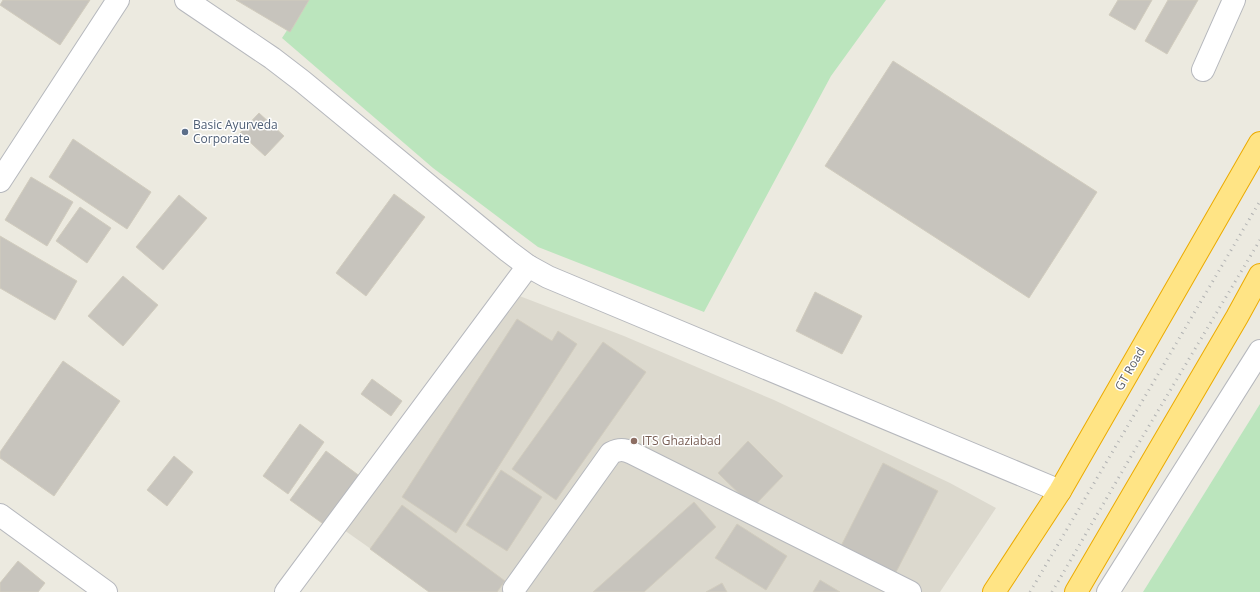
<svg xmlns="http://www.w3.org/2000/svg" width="1260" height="592" viewBox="0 0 1260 592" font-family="'Open Sans',sans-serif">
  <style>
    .education { fill: #dcd9ce }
    .green { fill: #bbe5bd }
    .building { fill: #c7c4bd; stroke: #d1ccbe }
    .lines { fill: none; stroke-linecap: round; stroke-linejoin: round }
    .minor-casing { stroke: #b6b8bd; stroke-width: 24 }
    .highway-casing { stroke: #ecab00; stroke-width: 24 }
    .minor { stroke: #fff; stroke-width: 22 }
    .highway { stroke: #ffe485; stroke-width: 22 }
    .rail { stroke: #b2b3b3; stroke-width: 3; stroke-dasharray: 1 5; stroke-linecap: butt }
    .service-dot { fill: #5c6f8a; stroke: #fff; stroke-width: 1.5 }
    .education-dot { fill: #8d6e63; stroke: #fff; stroke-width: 1.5 }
    .labels { text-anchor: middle; stroke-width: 3; stroke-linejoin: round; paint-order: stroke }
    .service-label { font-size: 12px; fill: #4e5e75; stroke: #fff; text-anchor: start }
    .street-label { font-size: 12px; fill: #595c61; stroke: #fff }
    .education-label { font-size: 12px; fill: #785e54; stroke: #fff; text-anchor: start }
  </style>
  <rect width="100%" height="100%" fill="#eceae0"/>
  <path class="education" d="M509,292L624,336L774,400L950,483L996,508L940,592H432L344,530Z"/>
  <g class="green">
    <path d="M307,0H886L831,76L704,312L538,247L433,168L282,38Z"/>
    <path d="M1260,404V592H1143Z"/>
  </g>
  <g class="building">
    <path d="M3,0H90L60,45L0,5Z"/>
    <path d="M236,0H309L290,32Z"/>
    <path d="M1118,0H1152L1135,30L1109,15Z"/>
    <path d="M1168,0H1198L1167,54L1145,41Z"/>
    <path d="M893,61L1097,192L1029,298L825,166Z"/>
    <path d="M259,113L284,136L265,156L240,133Z"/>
    <path d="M73,139L151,192L127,229L49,177Z"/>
    <path d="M31,177L73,202L47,246L5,220Z"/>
    <path d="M394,194L425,217L366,296L336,273Z"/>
    <path d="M179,195L207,218L163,270L136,247Z"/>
    <path d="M80,207L111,228L87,263L56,241Z"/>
    <path d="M0,236L77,281L55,320L0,288Z"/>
    <path d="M123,276L158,305L123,346L88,316Z"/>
    <path d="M815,292L862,316L842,354L796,331Z"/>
    <path d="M517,319L552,341L558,331L577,344L456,533L402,497Z"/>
    <path d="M603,342L646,372L556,500L512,469Z"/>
    <path d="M63,361L120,401L54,496L0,458V452Z"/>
    <path d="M372,379L402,401L391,416L361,394Z"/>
    <path d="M300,424L324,442L288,494L263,476Z"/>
    <path d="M748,441L783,476L753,507L718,473Z"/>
    <path d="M326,451L365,480L329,528L290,500Z"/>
    <path d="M174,456L193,472L167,506L147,490Z"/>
    <path d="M883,463L938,491L895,574L841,546Z"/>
    <path d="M501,470L542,497L507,551L466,525Z"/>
    <path d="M694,502L716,527L644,592H593Z"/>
    <path d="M402,505L505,581L497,592H429L370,549Z"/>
    <path d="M737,524L787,556L766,590L715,558Z"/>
    <path d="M18,561L45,583L38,592H0V583Z"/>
    <path d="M820,580L840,592H813Z"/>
    <path d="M722,583L727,592H706Z"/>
  </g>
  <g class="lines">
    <defs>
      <g id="minor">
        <path d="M186,0L272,58L302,81L508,251L528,266L548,277L1060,491"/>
        <path d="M1203,70L1234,0"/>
        <path d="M0,181L118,0"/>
        <path d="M0,515L106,592"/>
        <path d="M514,589L611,453C619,449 624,449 632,453L910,592"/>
        <path d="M286,592L528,266"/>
        <path d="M1108,592L1260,351"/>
      </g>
      <g id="highway">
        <path d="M994,592L1060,491L1260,143"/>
        <path d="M1076,592L1237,317L1260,275"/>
      </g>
    </defs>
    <use href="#minor" class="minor-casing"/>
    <use href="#highway" class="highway-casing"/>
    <use href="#minor" class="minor"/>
    <use href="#highway" class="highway"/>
    <g class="rail">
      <path d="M1030,592L1260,201"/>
      <path d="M1052,592L1140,441L1260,240"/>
    </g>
  </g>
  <circle class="service-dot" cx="185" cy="132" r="4"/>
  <circle class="education-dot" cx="634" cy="441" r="4"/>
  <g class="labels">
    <g class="service-label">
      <text x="193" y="129">Basic Ayurveda<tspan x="193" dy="14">Corporate</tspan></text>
    </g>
    <g class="street-label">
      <text transform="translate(1130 369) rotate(-60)" y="4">GT Road</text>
    </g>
    <g class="education-label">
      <text x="642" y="445">ITS Ghaziabad</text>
    </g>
  </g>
</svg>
